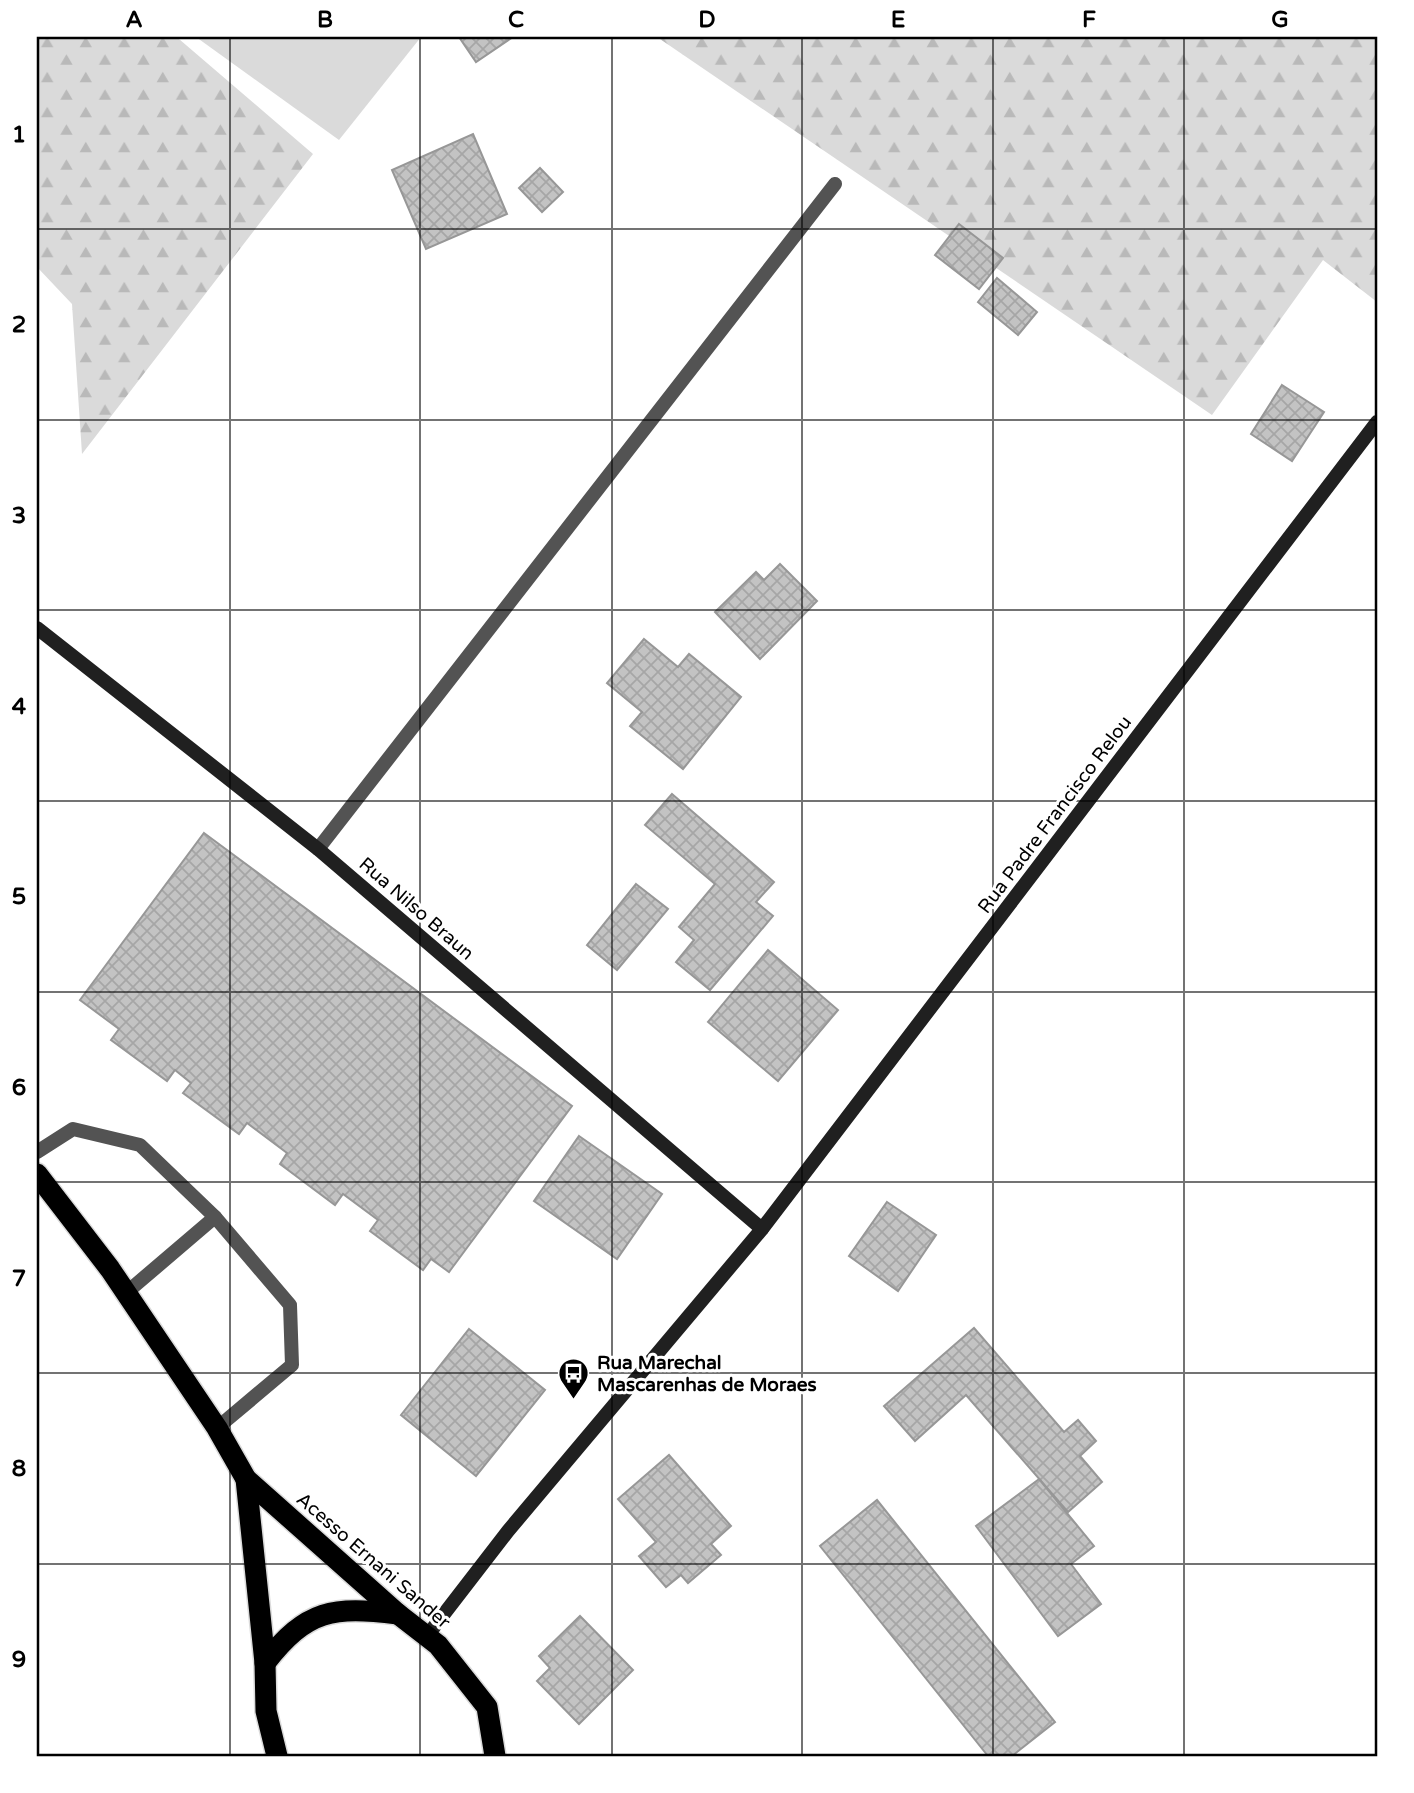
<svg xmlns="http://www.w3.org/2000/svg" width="1414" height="1793" viewBox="0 0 1414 1793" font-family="'Varela Round',sans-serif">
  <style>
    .forest { fill: url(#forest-firs) }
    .garden { fill: #dadada }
    .building { fill: url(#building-cross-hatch); stroke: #979797; stroke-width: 2 }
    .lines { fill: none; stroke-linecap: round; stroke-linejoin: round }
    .highway-casing { stroke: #dbdbdb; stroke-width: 24 }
    .lane { stroke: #535353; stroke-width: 14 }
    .secondary { stroke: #202020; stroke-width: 14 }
    .highway { stroke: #000; stroke-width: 21 }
    .grid { fill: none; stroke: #000; stroke-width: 2; stroke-opacity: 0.55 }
    .labels { text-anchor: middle; stroke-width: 6; stroke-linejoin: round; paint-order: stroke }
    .street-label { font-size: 19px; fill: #000; stroke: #fff }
    .poi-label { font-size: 19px; font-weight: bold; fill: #000; stroke: #fff; text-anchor: start }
    .neatline { fill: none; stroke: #000; stroke-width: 2.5 }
    .grid-label { font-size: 23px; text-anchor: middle; font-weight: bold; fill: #000 }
  </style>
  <defs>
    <pattern id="forest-firs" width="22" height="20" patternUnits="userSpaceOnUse" patternTransform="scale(1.75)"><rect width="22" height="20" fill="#dadada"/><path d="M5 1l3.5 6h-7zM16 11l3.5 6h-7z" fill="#b9b9b9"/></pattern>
    <pattern id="building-cross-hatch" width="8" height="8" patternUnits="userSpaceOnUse" patternTransform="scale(1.75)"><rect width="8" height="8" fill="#c3c3c3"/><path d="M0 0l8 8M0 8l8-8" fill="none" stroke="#a6a6a6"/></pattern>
  </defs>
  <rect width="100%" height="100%" fill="#fff"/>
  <g class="forest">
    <path d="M37,37H180L179,39L313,154L82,454L72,304L37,267Z"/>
    <path d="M657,37H1377V302L1323,260L1212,415Z"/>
  </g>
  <path class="garden" d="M196,37H421L339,140Z"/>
  <g class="building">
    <path d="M459,37H513L476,62Z"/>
    <path d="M473,134L507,214L426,249L392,170Z"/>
    <path d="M540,168L563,192L542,212L519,188Z"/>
    <path d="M959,224L1003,258L979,289L935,255Z"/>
    <path d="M997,278L1037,312L1018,335L978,302Z"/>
    <path d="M1282,385L1324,412L1292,461L1251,434Z"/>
    <path d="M780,564L817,601L760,659L715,612L756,572L764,580Z"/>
    <path d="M644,639L678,667L689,654L741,697L683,769L630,726L642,712L607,683Z"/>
    <path d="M672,794L774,882L756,902L773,916L710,990L676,962L694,940L679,927L715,884L645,825Z"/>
    <path d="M204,833L572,1106L449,1272L431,1259L423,1270L370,1231L378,1220L343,1194L335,1205L280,1164L287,1153L247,1123L239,1134L183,1093L191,1083L175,1070L167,1081L111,1040L119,1029L80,1000Z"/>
    <path d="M636,884L668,909L617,970L587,945Z"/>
    <path d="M768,950L838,1010L778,1081L708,1022Z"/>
    <path d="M579,1136L662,1194L617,1259L534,1201Z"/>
    <path d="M887,1202L936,1235L898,1291L849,1256Z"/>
    <path d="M974,1328L1064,1432L1078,1420L1096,1441L1080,1456L1102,1482L1068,1512L966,1395L915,1441L884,1406Z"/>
    <path d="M469,1329L545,1390L476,1476L401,1415Z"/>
    <path d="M669,1455L731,1526L711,1544L721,1555L688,1583L681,1575L666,1587L639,1556L656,1542L618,1499Z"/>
    <path d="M1039,1479L1094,1546L1071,1564L1101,1604L1058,1636L976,1526Z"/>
    <path d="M877,1500L1055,1722L1012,1756H988L820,1546Z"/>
    <path d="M580,1616L633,1670L579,1724L537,1681L550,1668L539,1656Z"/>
  </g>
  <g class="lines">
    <defs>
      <g id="highway">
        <path d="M37,1174L110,1269L217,1428L246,1479L398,1614L438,1645L487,1707L495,1756"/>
        <path d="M246,1479L265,1663L266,1711L277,1756"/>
        <path d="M265,1663C307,1609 333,1606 398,1614"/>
      </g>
    </defs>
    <use href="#highway" class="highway-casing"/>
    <g class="lane">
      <path d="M318,849L835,184"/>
      <path d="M37,1152L73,1129L140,1145L215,1217L290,1305L292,1365L217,1428"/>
      <path d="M126,1293L215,1217"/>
    </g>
    <g class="secondary">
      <path d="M37,628L318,849L762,1229"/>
      <path d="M427,1636L508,1531L762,1229L1377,422"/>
    </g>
    <use href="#highway" class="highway"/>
  </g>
  <path class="grid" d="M230,37V1756M420,37V1756M612,37V1756M802,37V1756M993,37V1756M1184,37V1756M37,229H1377M37,420H1377M37,610H1377M37,801H1377M37,992H1377M37,1182H1377M37,1373H1377M37,1564H1377"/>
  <defs>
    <symbol id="bus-pin" viewBox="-11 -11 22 30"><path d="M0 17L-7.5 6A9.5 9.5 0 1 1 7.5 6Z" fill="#000" stroke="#fff"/><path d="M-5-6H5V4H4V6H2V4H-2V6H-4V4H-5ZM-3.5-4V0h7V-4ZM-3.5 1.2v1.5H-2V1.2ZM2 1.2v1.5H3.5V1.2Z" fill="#fff"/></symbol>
  </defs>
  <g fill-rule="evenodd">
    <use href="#bus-pin" x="556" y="1356" width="35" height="47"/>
  </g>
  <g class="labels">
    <g class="street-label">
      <text transform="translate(1054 814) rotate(-53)" y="7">Rua Padre Francisco Relou</text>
      <text transform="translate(417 908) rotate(41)" y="7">Rua Nilso Braun</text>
      <text transform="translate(374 1560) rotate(41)" y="7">Acesso Ernani Sander</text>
    </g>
    <g class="poi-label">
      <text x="597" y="1369">Rua Marechal<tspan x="597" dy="22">Mascarenhas de Moraes</tspan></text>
    </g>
  </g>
  <rect width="1414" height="1793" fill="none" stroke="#ffffff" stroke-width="77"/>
  <rect x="38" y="38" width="1338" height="1717" class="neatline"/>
  <g class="grid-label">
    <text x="134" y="27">A</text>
    <text x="325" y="27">B</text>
    <text x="516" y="27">C</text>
    <text x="707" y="27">D</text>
    <text x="898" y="27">E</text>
    <text x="1089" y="27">F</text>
    <text x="1280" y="27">G</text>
    <text x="19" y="142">1</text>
    <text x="19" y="332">2</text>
    <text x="19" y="523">3</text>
    <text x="19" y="714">4</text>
    <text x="19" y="904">5</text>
    <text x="19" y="1095">6</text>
    <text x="19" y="1286">7</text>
    <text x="19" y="1476">8</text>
    <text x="19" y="1667">9</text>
  </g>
</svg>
